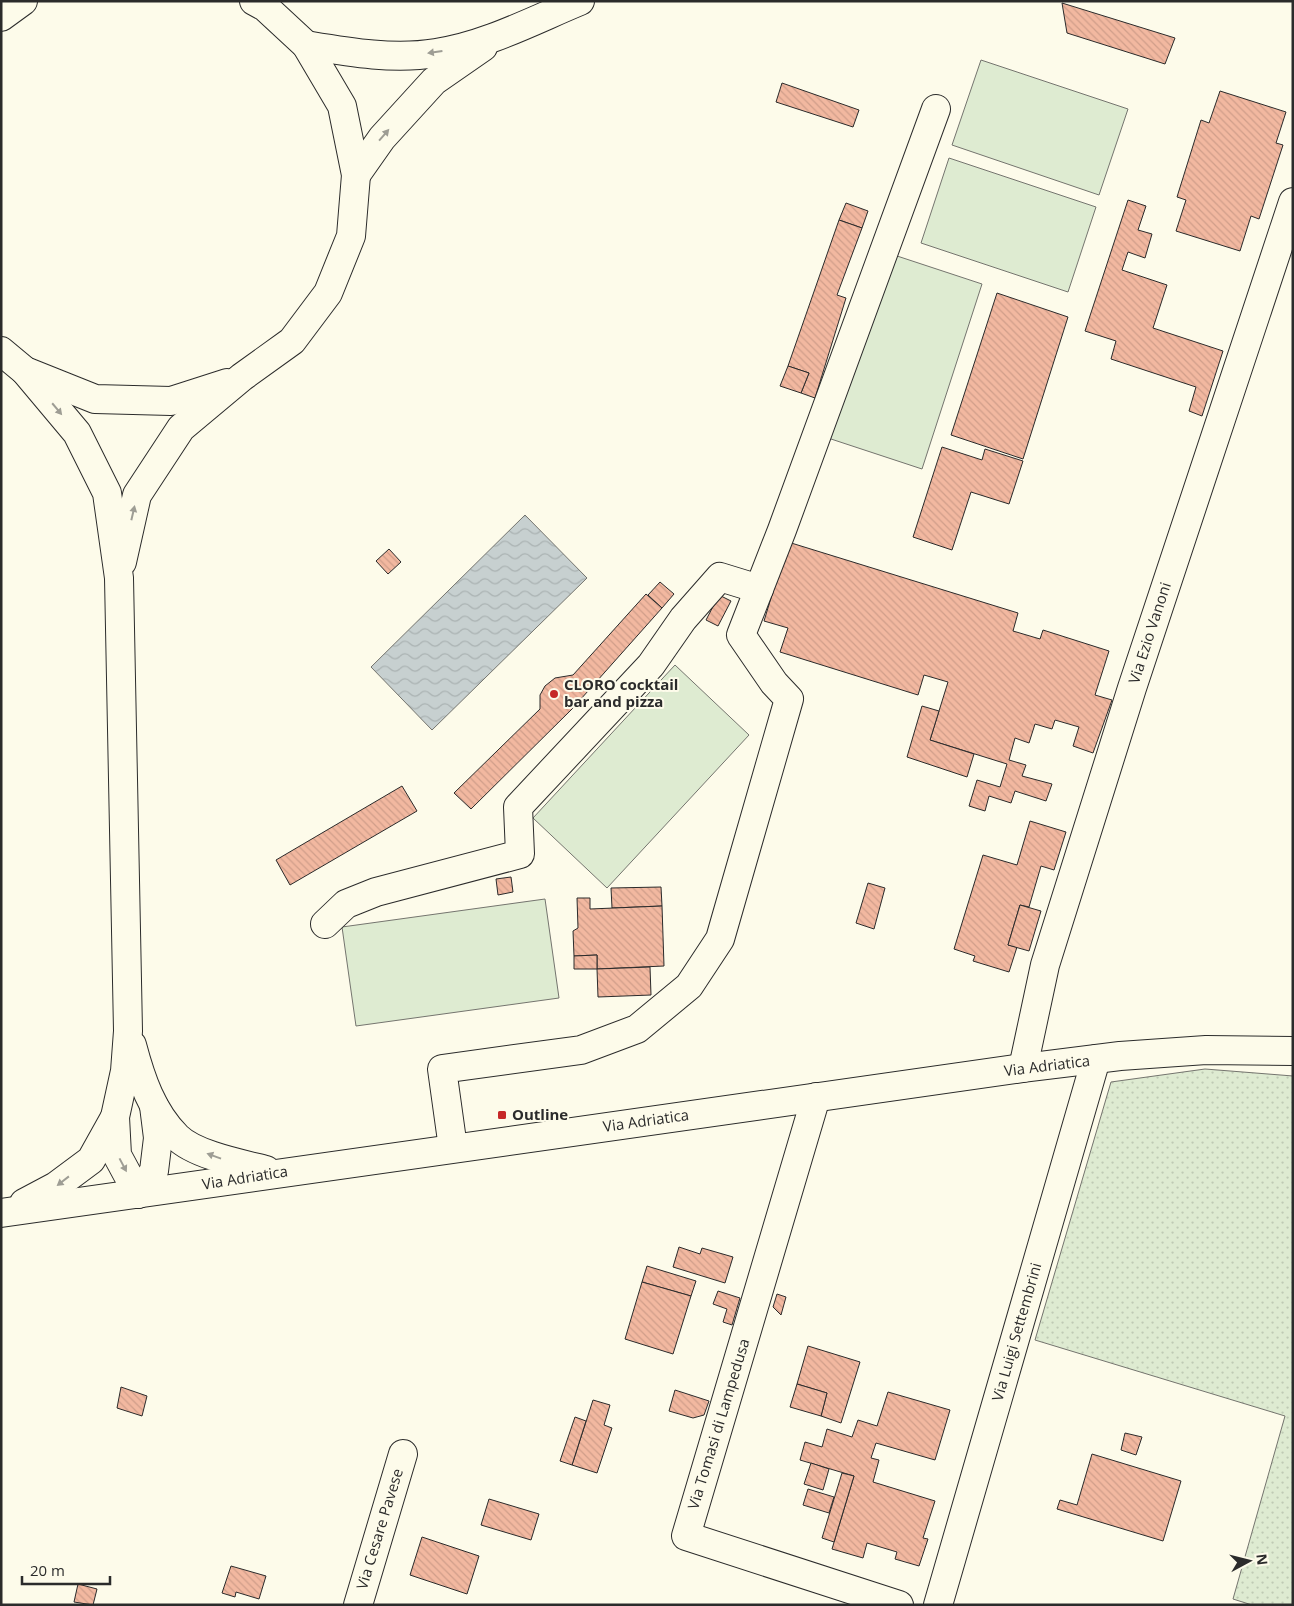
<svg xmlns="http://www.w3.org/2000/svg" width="1294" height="1606" viewBox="0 0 1294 1606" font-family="'Open Sans',sans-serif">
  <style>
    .grass { fill: url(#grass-dots); stroke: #74746e }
    .pitch { fill: #deebd1; stroke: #74746e }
    .water { fill: url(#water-waves); stroke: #74746e }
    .building { fill: url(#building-back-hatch); stroke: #2b2b2b }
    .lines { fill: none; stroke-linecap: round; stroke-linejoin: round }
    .minor-casing { stroke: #2b2b2b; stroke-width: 30 }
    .minor { stroke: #fdfbea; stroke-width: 28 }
    .oneway { fill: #9e9d94 }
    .poi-dot { fill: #c62828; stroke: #fdfbea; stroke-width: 2 }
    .labels { text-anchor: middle; stroke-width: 4; stroke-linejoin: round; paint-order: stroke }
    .street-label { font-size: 15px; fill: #2b2b2b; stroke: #fdfbea }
    .poi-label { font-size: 15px; font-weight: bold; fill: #2b2b2b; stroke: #fdfbea; text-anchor: start }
  </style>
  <defs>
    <pattern id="grass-dots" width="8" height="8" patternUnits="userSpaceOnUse" patternTransform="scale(1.25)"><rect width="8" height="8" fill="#deebd1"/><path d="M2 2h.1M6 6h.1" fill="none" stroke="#bfcab4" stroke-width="1.8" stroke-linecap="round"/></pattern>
    <pattern id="water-waves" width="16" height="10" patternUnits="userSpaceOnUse" patternTransform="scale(1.25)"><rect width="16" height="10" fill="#c7d0d0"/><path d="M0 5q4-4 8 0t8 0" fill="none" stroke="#abb3b3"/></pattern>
    <pattern id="building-back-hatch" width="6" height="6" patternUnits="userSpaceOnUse" patternTransform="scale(1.25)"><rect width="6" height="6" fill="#f2b8a0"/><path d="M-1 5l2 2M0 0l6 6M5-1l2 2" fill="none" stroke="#d09e8a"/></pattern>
  </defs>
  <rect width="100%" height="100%" fill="#fdfbea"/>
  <path class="grass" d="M1205,1069L1293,1076V1605H1252L1233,1599L1285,1416L1035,1340L1111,1082Z"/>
  <g class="pitch">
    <path d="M981,60L1128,109L1099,195L952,145Z"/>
    <path d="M949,158L1096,207L1068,292L921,243Z"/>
    <path d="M888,253L982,284L922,469L828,438Z"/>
    <path d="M675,665L749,735L607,888L533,818Z"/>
    <path d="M545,899L559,998L356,1026L342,927Z"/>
  </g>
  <path class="water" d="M525,515L587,578L432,730L371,667Z"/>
  <g class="building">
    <path d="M1062,3L1175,38L1165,64L1067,33Z"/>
    <path d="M782,83L859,110L853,127L776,102Z"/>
    <path d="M1220,91L1286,112L1276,143L1283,145L1259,219L1251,216L1240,251L1176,231L1186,200L1177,197L1201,120L1209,123Z"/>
    <path d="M1128,200L1146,206L1138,230L1152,234L1145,258L1128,252L1122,270L1167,285L1153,328L1223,351L1202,416L1189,411L1196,387L1111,359L1116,341L1085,331Z"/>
    <path d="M846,203L868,211L862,228L839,220Z"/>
    <path d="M839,220L862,228L837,295L846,298L815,398L801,393L809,373L788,366Z"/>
    <path d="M997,293L1068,317L1023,459L951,435Z"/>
    <path d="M788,366L809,373L801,393L780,386Z"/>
    <path d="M942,447L982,460L985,449L1023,461L1009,504L971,492L952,550L913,537Z"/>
    <path d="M788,542L1018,613L1013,631L1040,639L1043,630L1109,651L1095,695L1112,700L1093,753L1073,746L1079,727L1055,720L1052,729L1035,724L1029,743L1015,738L1009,760L1026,765L1022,776L1052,784L1046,801L1015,791L1011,803L989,796L985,811L969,806L977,780L1000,787L1007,764L930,740L948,682L924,675L918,695L780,652L788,628L764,621Z"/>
    <path d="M389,549L401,562L388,574L376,561Z"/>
    <path d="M660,582L674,594L662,608L648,595Z"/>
    <path d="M646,594L662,608L572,709L471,809L454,793L540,709V695L545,686L555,678L573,675Z"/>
    <path d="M719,595L731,601L718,626L706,620Z"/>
    <path d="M922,706L939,711L930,740L974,754L967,777L907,757Z"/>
    <path d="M402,786L417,811L290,885L276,860Z"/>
    <path d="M1030,821L1066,832L1054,870L1041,866L1029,907L1020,905L1008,945L1017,947L1009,972L973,961L975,956L954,949L983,855L1017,865Z"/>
    <path d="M511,877L513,892L498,895L496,879Z"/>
    <path d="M868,883L885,888L874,929L856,923Z"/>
    <path d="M661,887L662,906L612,908L611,888Z"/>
    <path d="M577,898H590V909L662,906L664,966L597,969V955L574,956L573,931L578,928Z"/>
    <path d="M1020,905L1041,911L1029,951L1008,945Z"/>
    <path d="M597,955V969H574V956Z"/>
    <path d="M650,967L651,995L598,997L597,969Z"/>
    <path d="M679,1247L700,1254L702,1248L733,1257L725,1283L673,1267Z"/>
    <path d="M647,1266L696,1281L691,1296L642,1282Z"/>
    <path d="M642,1282L691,1296L673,1354L625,1339Z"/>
    <path d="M718,1291L740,1298L732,1325L723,1322L727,1309L713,1304Z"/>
    <path d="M777,1294L786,1297L781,1315L773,1307Z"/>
    <path d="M808,1346L860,1362L841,1423L821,1416L827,1393L797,1384Z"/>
    <path d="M797,1384L827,1393L821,1416L790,1407Z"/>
    <path d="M121,1387L147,1396L142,1416L117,1408Z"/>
    <path d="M675,1390L709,1401L704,1415L693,1418L669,1411Z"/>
    <path d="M888,1392L950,1410L935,1460L876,1443L871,1458L879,1460L873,1482L935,1501L923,1538L928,1539L919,1566L895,1559L897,1552L867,1543L863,1558L832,1549L854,1476L800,1460L805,1442L822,1447L827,1429L852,1437L858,1420L877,1426Z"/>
    <path d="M593,1400L610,1405L604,1425L612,1428L597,1473L572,1465Z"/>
    <path d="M575,1417L586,1421L572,1465L560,1461Z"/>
    <path d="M1125,1433L1142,1437L1136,1455L1121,1450Z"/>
    <path d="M1092,1454L1181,1481L1163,1541L1057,1509L1060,1500L1077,1505Z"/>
    <path d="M811,1463L829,1469L823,1490L804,1484Z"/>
    <path d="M842,1473L854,1476L834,1542L822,1538Z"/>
    <path d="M808,1489L834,1497L829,1513L803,1505Z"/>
    <path d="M489,1499L539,1514L531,1540L481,1525Z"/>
    <path d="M422,1537L479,1556L467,1594L410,1575Z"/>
    <path d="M231,1566L266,1576L259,1599L236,1592L235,1597L222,1593Z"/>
    <path d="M78,1584L97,1589L93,1605L74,1602Z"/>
  </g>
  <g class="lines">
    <defs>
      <g id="minor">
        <path d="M1,17L23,1"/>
        <path d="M306,45C348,52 393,60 436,53C485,46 534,20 580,1"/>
        <path d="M356,175L382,138L434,81L483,47"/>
        <path d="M1,351L25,371L95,399L171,401L227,383"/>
        <path d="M25,371L77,433L107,493L119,578L128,1031L125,1071L115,1117L117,1155L138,1194"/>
        <path d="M122,562L137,495L181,428L242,377L292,341L328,293L351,236L356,175L342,106L306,45L265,7L254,1"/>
        <path d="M325,924L346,904L376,892L520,854L518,807L651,665L683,619L720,577L759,589"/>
        <path d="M132,1045C141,1079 152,1112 177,1137C195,1155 242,1164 266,1170"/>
        <path d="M1023,1068L1045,965L1132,688L1293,202"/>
        <path d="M816,1097L686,1536L899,1605"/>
        <path d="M453,1148L442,1069L581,1050L637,1029L689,986L720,939L789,699L774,683L741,635L782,530L936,109"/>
        <path d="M138,1194L154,1171L158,1138L154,1106"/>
        <path d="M24,1203L56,1186L91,1160L115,1117"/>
        <path d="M1,1213L1023,1068L1120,1056L1206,1050L1293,1051"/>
        <path d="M358,1605L403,1454"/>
        <path d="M938,1605L1096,1059"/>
      </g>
    </defs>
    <use href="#minor" class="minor-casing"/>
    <use href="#minor" class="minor"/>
  </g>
  <defs><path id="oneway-solid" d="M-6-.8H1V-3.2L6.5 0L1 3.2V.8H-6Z" transform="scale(1.25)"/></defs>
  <g class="oneway">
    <use href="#oneway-solid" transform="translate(435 52) rotate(172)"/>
    <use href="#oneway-solid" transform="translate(384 135) rotate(-49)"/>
    <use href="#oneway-solid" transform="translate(57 409) rotate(50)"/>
    <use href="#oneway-solid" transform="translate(133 513) rotate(-77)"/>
    <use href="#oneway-solid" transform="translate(214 1156) rotate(-160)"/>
    <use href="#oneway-solid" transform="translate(123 1165) rotate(62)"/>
    <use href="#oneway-solid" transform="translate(63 1181) rotate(142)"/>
  </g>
  <g class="poi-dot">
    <circle cx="554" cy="694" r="5"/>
    <rect x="497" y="1110" width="10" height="10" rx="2.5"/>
  </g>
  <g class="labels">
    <g class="street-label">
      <text transform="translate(1150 633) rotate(-72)" y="5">Via Ezio Vanoni</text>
      <text transform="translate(1047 1066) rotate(-7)" y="5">Via Adriatica</text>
      <text transform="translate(646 1121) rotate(-8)" y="5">Via Adriatica</text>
      <text transform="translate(245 1178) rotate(-9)" y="5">Via Adriatica</text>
      <text transform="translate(1017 1332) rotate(-74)" y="5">Via Luigi Settembrini</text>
      <text transform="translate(719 1424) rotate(-73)" y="5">Via Tomasi di Lampedusa</text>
      <text transform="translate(380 1529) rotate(-73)" y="5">Via Cesare Pavese</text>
    </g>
    <g class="poi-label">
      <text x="564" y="690">CLORO cocktail<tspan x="564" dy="17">bar and pizza</tspan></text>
      <text x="512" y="1120">Outline</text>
    </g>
  </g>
  <rect width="1294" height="1606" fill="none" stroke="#2b2b2b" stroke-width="5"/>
  <g transform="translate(1249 1561) rotate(83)" stroke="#fdfbea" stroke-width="4" paint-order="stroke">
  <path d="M0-4L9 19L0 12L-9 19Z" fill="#2b2b2b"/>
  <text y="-8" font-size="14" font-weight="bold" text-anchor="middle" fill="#2b2b2b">N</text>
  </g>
  <path d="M22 1576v8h88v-8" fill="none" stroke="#2b2b2b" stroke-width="2.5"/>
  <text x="30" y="1576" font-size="15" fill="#2b2b2b" stroke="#fdfbea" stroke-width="4" paint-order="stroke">20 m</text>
</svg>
